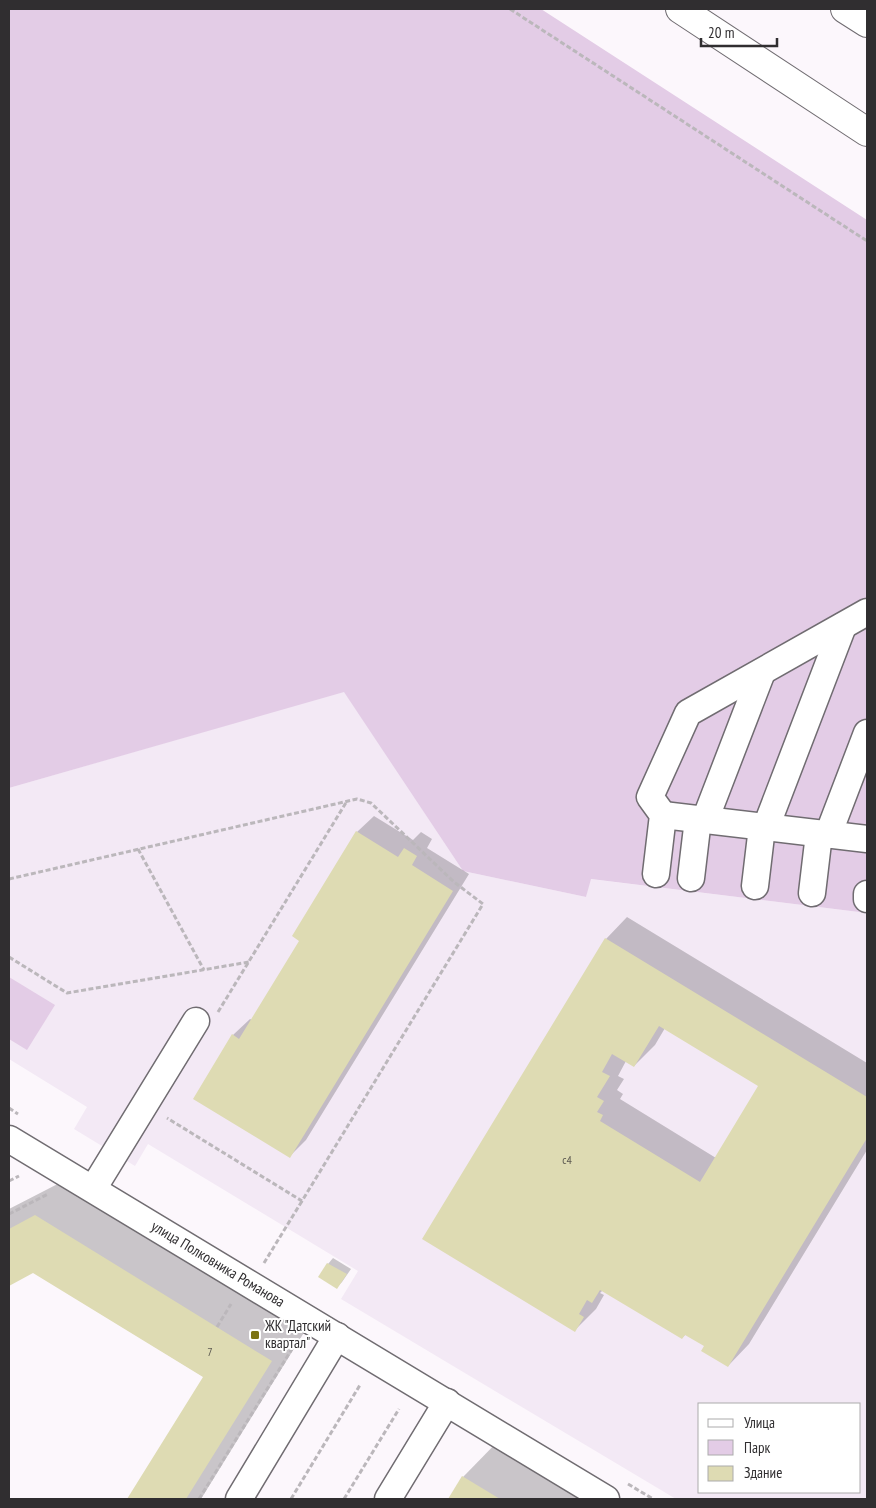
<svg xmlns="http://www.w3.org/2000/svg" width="876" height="1508" viewBox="0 0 876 1508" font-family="'PT Sans Narrow',sans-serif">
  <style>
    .built { fill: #f3e9f5; fill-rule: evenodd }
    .green { fill: #e3cce6 }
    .shadow { fill: #0003; fill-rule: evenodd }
    .building { fill: #dedbb3; fill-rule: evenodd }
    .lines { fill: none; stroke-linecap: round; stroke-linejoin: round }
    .minor-casing { stroke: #706c71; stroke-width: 29 }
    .highway-casing { stroke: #706c71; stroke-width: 30 }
    .path { stroke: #bbb7bb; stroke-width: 3; stroke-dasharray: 5 2.5; stroke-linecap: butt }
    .minor { stroke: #fff; stroke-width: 26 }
    .highway { stroke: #fff; stroke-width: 28 }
    .poi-dot { fill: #7c7314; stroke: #fff; stroke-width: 2 }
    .labels { text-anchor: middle; stroke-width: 4; stroke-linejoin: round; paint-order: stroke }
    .number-label { font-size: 12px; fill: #5c5951 }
    .street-label { font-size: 15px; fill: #302e30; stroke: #fff }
    .poi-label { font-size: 15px; fill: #302e30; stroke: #fff; text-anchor: start }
  </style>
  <rect width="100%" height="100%" fill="#fcf7fc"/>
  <path class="built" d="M344,691L463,871L586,897L590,879L867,913V1499H676L341,1299L358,1271L148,1144L135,1166L74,1129L87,1107L9,1059V788ZM700,1404H860V1492H700Z"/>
  <g class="green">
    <path d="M9,9H541L867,220V913L591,879L586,897L463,871L344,692L9,788Z"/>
    <path d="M9,977L55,1005L27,1050L9,1039Z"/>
  </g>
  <g class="shadow">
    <path d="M374,816L413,840L421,832L432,839L427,848L469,874L306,1140L290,1156L195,1099L233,1035L250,1019L252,1020L301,940L357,832Z"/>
    <path d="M627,917L867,1063V1150L749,1344L728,1366L705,1345L686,1334L682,1338L603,1290L600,1293L604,1295L596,1309L575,1330L606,939ZM665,1028L760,1086L716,1158L620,1099L623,1094L617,1090L624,1079L618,1076L626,1061L634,1066L655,1045Z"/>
    <path d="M79,1173L313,1318L201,1499H129L204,1377L33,1272L9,1284V1209Z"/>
    <path d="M333,1258L351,1269L342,1282L337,1287L320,1277L328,1264Z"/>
    <path d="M505,1434L613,1499H449L463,1477Z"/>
  </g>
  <g class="building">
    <path d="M356,831L398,857L404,848L417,856L412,865L453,891L290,1158L193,1099L232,1034L239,1039L299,941L292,936Z"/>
    <path d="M605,938L867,1097V1138L728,1367L701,1351L704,1346L685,1335L682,1339L600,1290L592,1303L587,1300L579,1314L584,1317L575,1332L422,1239ZM659,1026L758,1086L700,1182L600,1121L603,1115L597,1112L604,1101L597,1097L610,1076L602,1072L612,1054L634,1067Z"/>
    <path d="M35,1215L272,1361L186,1499H127L203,1377L33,1273L9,1286V1229Z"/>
    <path d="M327,1263L347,1274L337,1289L318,1277Z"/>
    <path d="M462,1476L500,1499H448Z"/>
  </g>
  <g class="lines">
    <defs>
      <g id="minor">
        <path d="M663,815L867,839"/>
        <path d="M705,820L762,672"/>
        <path d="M766,827L843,626"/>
        <path d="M828,835L867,733"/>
        <path d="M656,874L663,815L650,797L688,713L867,612"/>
        <path d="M691,878L698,819"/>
        <path d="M755,886L762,827"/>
        <path d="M812,893L819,834"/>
        <path d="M867,899V894"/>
        <path d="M9,1139L606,1499"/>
        <path d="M93,1189L196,1021"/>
        <path d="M239,1499L337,1336"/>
        <path d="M388,1499L447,1402"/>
      </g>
      <g id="highway">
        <path d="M680,9L867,132"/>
        <path d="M845,9L867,23"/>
      </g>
    </defs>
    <use href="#minor" class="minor-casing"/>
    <use href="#highway" class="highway-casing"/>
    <g class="path">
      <path d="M510,9L867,241"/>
      <path d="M138,849L204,970"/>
      <path d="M9,879L357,799L371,803L454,882L483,904L302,1201L167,1118"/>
      <path d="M9,957L67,993L249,962"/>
      <path d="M218,1012L347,801"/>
      <path d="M9,1108L18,1114"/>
      <path d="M9,1181L19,1176"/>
      <path d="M9,1214L48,1194"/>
      <path d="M264,1263L302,1201"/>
      <path d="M217,1327L231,1304"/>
      <path d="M628,1484L653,1499"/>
      <path d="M199,1499L295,1344"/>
      <path d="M291,1499L360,1385"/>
      <path d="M344,1499L399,1409"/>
    </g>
    <use href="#minor" class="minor"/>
    <use href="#highway" class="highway"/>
  </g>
  <rect class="poi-dot" x="250" y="1330" width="10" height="10" rx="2.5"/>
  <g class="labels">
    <g class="number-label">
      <text x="567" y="1164">c4</text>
      <text x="210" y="1356">7</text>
    </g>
    <g class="street-label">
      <text transform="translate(218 1264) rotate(31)" y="5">улица Полковника Романова</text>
    </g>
    <g class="poi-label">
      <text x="265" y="1331">ЖК "Датский<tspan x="265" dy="17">квартал"</tspan></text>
    </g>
  </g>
  <rect width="876" height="1508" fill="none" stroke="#302e30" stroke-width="20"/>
  <rect x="698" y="1403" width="162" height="90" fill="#ffffff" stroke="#acabac"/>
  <rect x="708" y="1419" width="25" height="8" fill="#ffffff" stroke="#acabac"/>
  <text x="744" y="1428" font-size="15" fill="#302e30">Улица</text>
  <rect x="708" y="1440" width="25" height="15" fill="#e3cce6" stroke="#acabac"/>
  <text x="744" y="1453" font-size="15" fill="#302e30">Парк</text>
  <rect x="708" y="1466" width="25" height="15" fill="#dedbb3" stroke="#acabac"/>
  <text x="744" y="1478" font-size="15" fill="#302e30">Здание</text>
  <path d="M701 38v8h76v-8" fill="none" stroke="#302e30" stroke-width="2.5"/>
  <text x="708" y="38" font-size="15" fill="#302e30" stroke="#ffffff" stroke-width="4" paint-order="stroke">20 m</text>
</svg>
